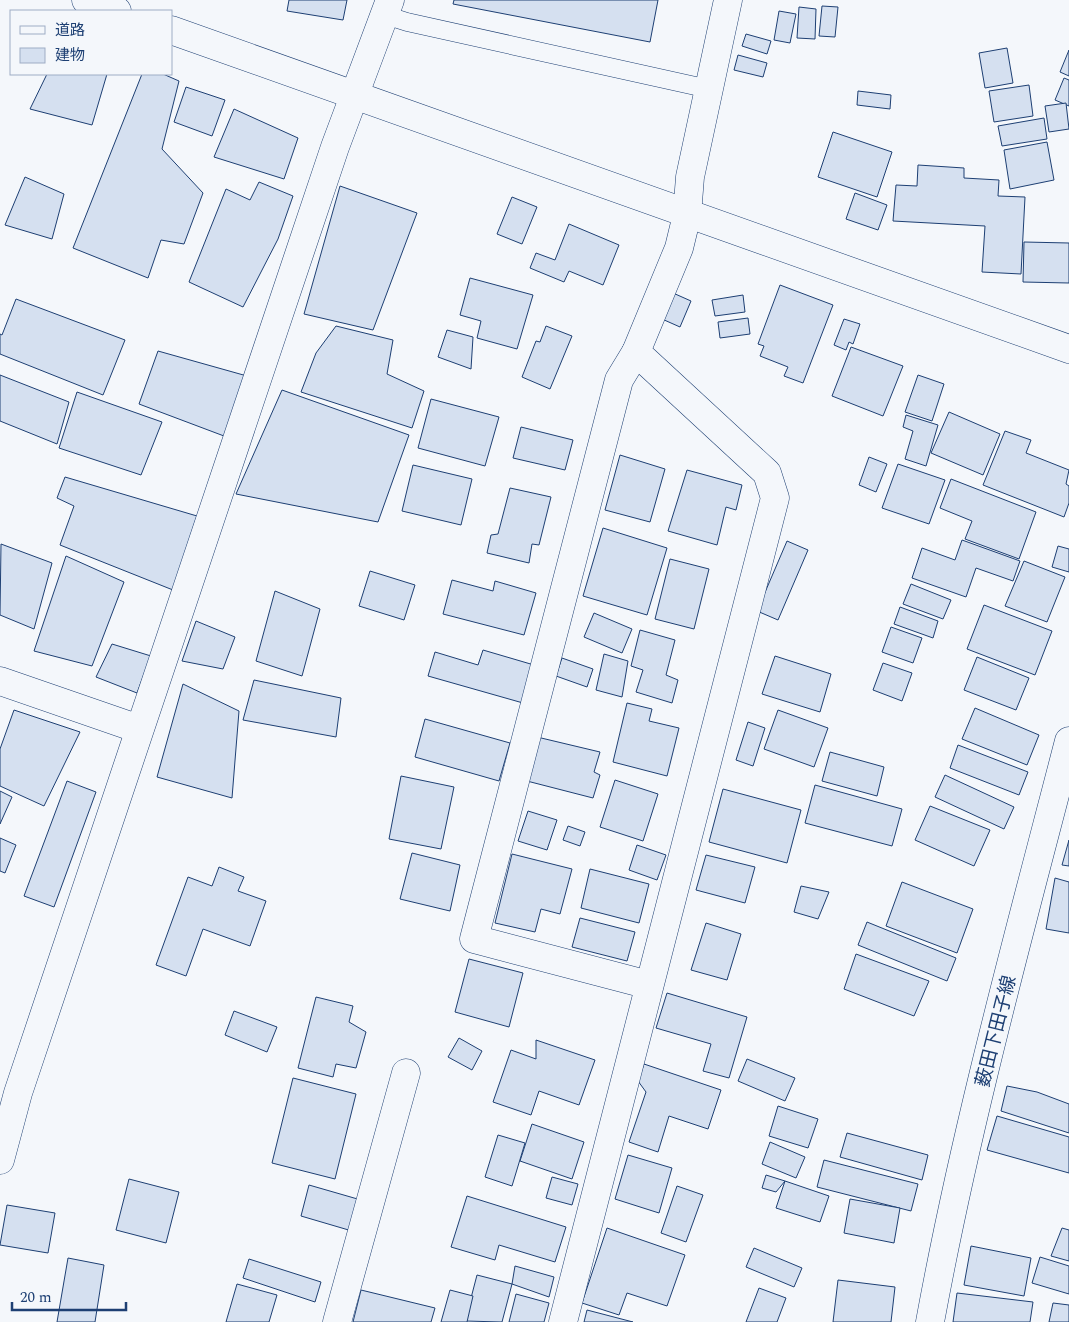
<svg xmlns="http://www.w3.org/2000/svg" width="1069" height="1322" viewBox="0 0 1069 1322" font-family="Spectral,'Noto Sans JP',serif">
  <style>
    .building { fill: #d5e0f0; stroke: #1d3f73 }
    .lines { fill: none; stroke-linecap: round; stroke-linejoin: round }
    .lane-casing { stroke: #1d3f73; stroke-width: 19 }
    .street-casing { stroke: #1d3f73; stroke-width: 29 }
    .secondary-casing { stroke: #1d3f73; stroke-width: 29 }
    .lane { stroke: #f4f7fb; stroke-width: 18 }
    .street { stroke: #f4f7fb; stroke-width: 28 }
    .secondary { stroke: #f4f7fb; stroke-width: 28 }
    .labels { text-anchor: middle; stroke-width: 4; stroke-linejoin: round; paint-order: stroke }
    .street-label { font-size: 19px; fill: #1d3f73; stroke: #f4f7fb }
  </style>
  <rect width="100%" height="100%" fill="#f4f7fb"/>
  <g class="building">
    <path d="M289,0H347L343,20L287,11Z"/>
    <path d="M454,0H658L650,42L453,4Z"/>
    <path d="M822,6L838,7L835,37L819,36Z"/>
    <path d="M799,7L816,9L815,39L797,38Z"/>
    <path d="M779,11L796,14L790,43L774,40Z"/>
    <path d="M746,34L771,41L767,54L742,46Z"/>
    <path d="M1007,48L1013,83L985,88L979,53Z"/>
    <path d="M1069,50V76L1060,72Z"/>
    <path d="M738,55L767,63L763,77L734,70Z"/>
    <path d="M47,74H107L92,125L30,109Z"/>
    <path d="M142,74H163L179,81L162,149L203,193L184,244L161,240L148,278L73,248Z"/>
    <path d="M1064,78L1069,80V106L1055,100Z"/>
    <path d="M1029,85L1033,116L994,122L989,91Z"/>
    <path d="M186,87L225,100L212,136L174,122Z"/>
    <path d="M858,91L891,95L890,109L857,105Z"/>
    <path d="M1066,103L1069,129L1049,132L1045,106Z"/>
    <path d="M234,109L298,138L284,179L214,157Z"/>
    <path d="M1044,118L1047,139L1002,146L998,126Z"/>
    <path d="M833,132L892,152L877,197L818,177Z"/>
    <path d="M1047,142L1054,180L1010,189L1004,150Z"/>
    <path d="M918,165L964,168V178L999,180L998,196L1025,197L1021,274L982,272L985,226L893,221L896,185L917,186Z"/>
    <path d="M25,177L64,194L52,239L5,225Z"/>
    <path d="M259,182L293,196L278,239L243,307L189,282L226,189L250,200Z"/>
    <path d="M340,186L417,213L373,330L304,314Z"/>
    <path d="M855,193L887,205L878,230L846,219Z"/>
    <path d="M512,197L537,207L522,244L497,234Z"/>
    <path d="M569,224L619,245L603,285L569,271L564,282L530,268L536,253L555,260Z"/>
    <path d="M1024,242L1069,243V283L1023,282Z"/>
    <path d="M470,278L533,295L517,349L477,338L481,321L460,315Z"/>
    <path d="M780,285L833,305L803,383L784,376L788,367L760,356L764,346L758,344Z"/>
    <path d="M673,293L691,301L680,327L662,319Z"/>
    <path d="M743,295L745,312L715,316L712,300Z"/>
    <path d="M16,299L125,340L103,395L0,354V334L2,335Z"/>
    <path d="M748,318L750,334L720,338L718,322Z"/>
    <path d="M844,319L860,324L853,344L849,342L846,350L834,345Z"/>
    <path d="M336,326L393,340L387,374L424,391L412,428L301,392L316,353Z"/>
    <path d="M546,326L572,336L550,389L522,377L536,341L540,342Z"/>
    <path d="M447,330L473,337L471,369L438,357Z"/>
    <path d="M851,347L903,366L883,416L832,396Z"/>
    <path d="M158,351L247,376L224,436L139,404Z"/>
    <path d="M0,375L69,402L57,444L0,421Z"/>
    <path d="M918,375L944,384L932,421L905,412Z"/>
    <path d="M282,390L409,435L378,522L236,494Z"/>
    <path d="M77,392L162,422L141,475L59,448Z"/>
    <path d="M431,399L499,417L485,466L418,448Z"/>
    <path d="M949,412L1000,434L983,475L931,453Z"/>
    <path d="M906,415L938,425L926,466L905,459L913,431L903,427Z"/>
    <path d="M521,427L573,440L565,470L513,458Z"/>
    <path d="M1005,431L1031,440L1026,453L1069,470L1066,484L1069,486V503L1064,517L983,485Z"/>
    <path d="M620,455L665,469L650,522L605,510Z"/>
    <path d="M869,457L887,464L876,492L859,485Z"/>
    <path d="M898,464L945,480L929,524L882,508Z"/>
    <path d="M413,465L472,479L461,525L402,511Z"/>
    <path d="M687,470L742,485L736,510L726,507L717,545L668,531Z"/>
    <path d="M65,477L197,516L173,590L60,545L74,506L57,498Z"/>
    <path d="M951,479L1036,512L1019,559L965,539L972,521L940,508Z"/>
    <path d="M510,488L551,497L539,545L532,544L529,563L487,553L491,535L498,534Z"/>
    <path d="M603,528L667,548L647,615L583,596Z"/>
    <path d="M962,540L1020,561L1013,581L976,568L966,597L912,578L922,548L955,560Z"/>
    <path d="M787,541L808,550L778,620L757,611Z"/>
    <path d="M1,544L52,563L34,629L0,615Z"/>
    <path d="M1058,546L1069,549V572L1052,567Z"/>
    <path d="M66,556L124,582L92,666L34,651Z"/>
    <path d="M670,559L709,569L694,629L655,619Z"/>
    <path d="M1024,561L1065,577L1047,622L1005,606Z"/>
    <path d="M370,571L415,585L404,620L359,606Z"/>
    <path d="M452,580L493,591L495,581L536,593L524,635L443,614Z"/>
    <path d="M911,584L951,600L943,619L903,604Z"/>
    <path d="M275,591L320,609L302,676L256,661Z"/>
    <path d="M984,605L1052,631L1035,675L967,649Z"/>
    <path d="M900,607L938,621L933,638L894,624Z"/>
    <path d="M594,613L632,629L622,653L584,637Z"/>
    <path d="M196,621L235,637L223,669L182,661Z"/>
    <path d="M891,627L922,638L913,663L882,652Z"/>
    <path d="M640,630L675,640L666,675L678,680L672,703L636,692L643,670L631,666Z"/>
    <path d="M112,644L151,656L137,693L96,677Z"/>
    <path d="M483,650L534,665L523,703L428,676L435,652L478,665Z"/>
    <path d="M604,654L628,661L622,697L596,690Z"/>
    <path d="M775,656L831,674L820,712L762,694Z"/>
    <path d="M977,657L1029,678L1016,710L964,690Z"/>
    <path d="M562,658L593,669L587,687L556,676Z"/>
    <path d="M883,663L912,673L902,701L873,690Z"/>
    <path d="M254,680L341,698L336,737L243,720Z"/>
    <path d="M183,684L239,711L232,798L157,777Z"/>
    <path d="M627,703L652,709L649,721L679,728L667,776L613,762Z"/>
    <path d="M975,708L1039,735L1027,765L962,739Z"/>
    <path d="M14,710L80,732L44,806L0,786V749Z"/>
    <path d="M778,710L828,728L814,767L764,749Z"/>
    <path d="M425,719L510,743L499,781L415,757Z"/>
    <path d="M748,722L765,728L753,766L736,760Z"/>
    <path d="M537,737L600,752L594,772L600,775L593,798L523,780Z"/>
    <path d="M958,745L1028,772L1019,795L950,768Z"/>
    <path d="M830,752L884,767L877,796L822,781Z"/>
    <path d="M945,775L1014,807L1004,829L935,797Z"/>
    <path d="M401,776L454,787L441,849L389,839Z"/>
    <path d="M615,780L658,794L643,841L600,827Z"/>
    <path d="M67,781L96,792L54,907L24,896Z"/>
    <path d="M815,785L902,809L892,846L805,823Z"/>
    <path d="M723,789L801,810L787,863L709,842Z"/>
    <path d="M0,791L12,797L0,824Z"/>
    <path d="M930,806L990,830L974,866L915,840Z"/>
    <path d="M528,811L557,820L547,850L518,841Z"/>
    <path d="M568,826L585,832L580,846L563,840Z"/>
    <path d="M0,838L16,845L5,873L0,871Z"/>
    <path d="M1069,840V866L1062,865Z"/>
    <path d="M637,845L666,855L657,880L629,870Z"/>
    <path d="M412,853L460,865L450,911L400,899Z"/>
    <path d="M512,854L572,869L560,914L541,909L535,932L495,923Z"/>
    <path d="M706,855L755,867L745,903L696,890Z"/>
    <path d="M219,867L244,877L238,891L266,901L250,946L203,929L186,976L156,965L188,877L212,886Z"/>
    <path d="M590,869L649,884L639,923L581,908Z"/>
    <path d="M1055,878L1069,882V933L1046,929Z"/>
    <path d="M902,882L973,909L957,953L886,926Z"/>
    <path d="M801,886L829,892L818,919L794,912Z"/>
    <path d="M580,918L635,932L627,961L572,947Z"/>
    <path d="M867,922L956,958L947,981L858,945Z"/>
    <path d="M706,923L741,934L727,980L691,970Z"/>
    <path d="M856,954L929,981L914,1016L844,989Z"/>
    <path d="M469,959L523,973L509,1027L455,1012Z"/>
    <path d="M667,993L747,1017L729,1078L703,1071L711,1044L656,1028Z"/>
    <path d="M316,997L353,1006L349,1022L366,1032L356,1068L336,1064L333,1077L298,1068Z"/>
    <path d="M234,1011L277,1027L267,1052L225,1035Z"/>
    <path d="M459,1038L482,1051L472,1070L448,1057Z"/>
    <path d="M536,1040L595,1060L579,1105L539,1091L531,1115L493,1102L511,1050L536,1059Z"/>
    <path d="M747,1059L795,1078L785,1101L738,1081Z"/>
    <path d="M644,1064L721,1090L708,1129L669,1116L658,1152L629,1142L646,1092L638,1081Z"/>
    <path d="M293,1078L356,1094L335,1179L272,1163Z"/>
    <path d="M1007,1086L1037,1092L1069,1104V1133L1001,1111Z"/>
    <path d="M778,1106L818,1119L808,1148L769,1136Z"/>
    <path d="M997,1116L1069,1137V1173L987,1150Z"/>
    <path d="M532,1124L584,1142L572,1179L520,1161Z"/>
    <path d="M847,1133L928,1155L922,1180L840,1157Z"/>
    <path d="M498,1135L525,1143L512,1186L485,1177Z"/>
    <path d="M770,1142L805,1157L796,1178L762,1164Z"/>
    <path d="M628,1155L672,1168L659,1213L615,1199Z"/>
    <path d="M824,1160L918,1184L911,1211L817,1187Z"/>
    <path d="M766,1175L785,1181L776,1192L762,1188Z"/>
    <path d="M552,1177L578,1184L572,1205L546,1198Z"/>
    <path d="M129,1179L179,1192L166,1243L116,1230Z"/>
    <path d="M785,1181L829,1196L820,1222L776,1208Z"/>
    <path d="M309,1185L361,1200L352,1231L301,1216Z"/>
    <path d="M677,1186L703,1195L686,1242L661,1233Z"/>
    <path d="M467,1196L566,1227L555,1262L499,1245L495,1260L451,1247Z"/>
    <path d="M850,1199L900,1208L894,1243L844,1233Z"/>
    <path d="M7,1205L55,1213L48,1253L0,1245Z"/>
    <path d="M607,1228L685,1255L667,1306L627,1293L619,1315L582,1303Z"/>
    <path d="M1062,1228L1069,1230V1261L1051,1256Z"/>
    <path d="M971,1246L1031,1258L1024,1296L964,1285Z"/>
    <path d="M754,1248L802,1268L794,1287L746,1267Z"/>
    <path d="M1040,1257L1069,1266V1294L1032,1283Z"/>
    <path d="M68,1258L104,1265L95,1322H57Z"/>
    <path d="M249,1259L321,1282L315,1302L243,1278Z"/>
    <path d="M515,1266L554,1277L549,1297L512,1284Z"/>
    <path d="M477,1275L512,1284L502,1322L465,1321Z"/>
    <path d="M838,1280L895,1287L891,1322H833Z"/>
    <path d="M237,1284L277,1295L269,1322H226Z"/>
    <path d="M759,1288L786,1298L777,1322H746Z"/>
    <path d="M361,1290L435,1308L431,1322H353Z"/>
    <path d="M450,1290L473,1296L467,1322H441Z"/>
    <path d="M957,1293L1033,1302L1030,1322H953Z"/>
    <path d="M516,1294L549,1303L544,1322H509Z"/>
    <path d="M1053,1303L1069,1305V1322H1049Z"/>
    <path d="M587,1310L633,1322H584Z"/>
  </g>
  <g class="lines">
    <defs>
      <path id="lane" d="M385,15L407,22L709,89"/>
      <g id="street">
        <path d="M636,352L619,380L474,939L649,985"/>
        <path d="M0,681L139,729"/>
        <path d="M0,1160L18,1093L335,147L390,0"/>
        <path d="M337,1322L406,1073"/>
        <path d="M563,1322L775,498L767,473L636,352L679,248L687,215L690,177L728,0"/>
      </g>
      <g id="secondary">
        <path d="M86,0L117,11"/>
        <path d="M171,30L1069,349"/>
        <path d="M930,1322C966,1126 1019,934 1069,741"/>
      </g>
    </defs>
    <use href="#lane" class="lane-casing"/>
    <use href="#street" class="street-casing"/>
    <use href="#secondary" class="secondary-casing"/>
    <use href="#lane" class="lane"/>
    <use href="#street" class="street"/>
    <use href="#secondary" class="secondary"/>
  </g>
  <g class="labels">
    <g class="street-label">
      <text transform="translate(995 1031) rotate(-76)" y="7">薮田下田子線</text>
    </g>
  </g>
  <rect x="10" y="10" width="162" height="65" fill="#f4f7fb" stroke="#9eadc5"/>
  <rect x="20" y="26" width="25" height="8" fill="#f4f7fb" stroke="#9eadc5"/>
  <text x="55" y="35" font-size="15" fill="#1d3f73">道路</text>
  <rect x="20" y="48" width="25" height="15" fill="#d5e0f0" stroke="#9eadc5"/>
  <text x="55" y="60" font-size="15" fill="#1d3f73">建物</text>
  <path d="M12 1302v8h114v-8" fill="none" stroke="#1d3f73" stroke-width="2.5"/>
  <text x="20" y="1302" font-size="15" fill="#1d3f73" stroke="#f4f7fb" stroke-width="4" paint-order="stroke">20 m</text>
</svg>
